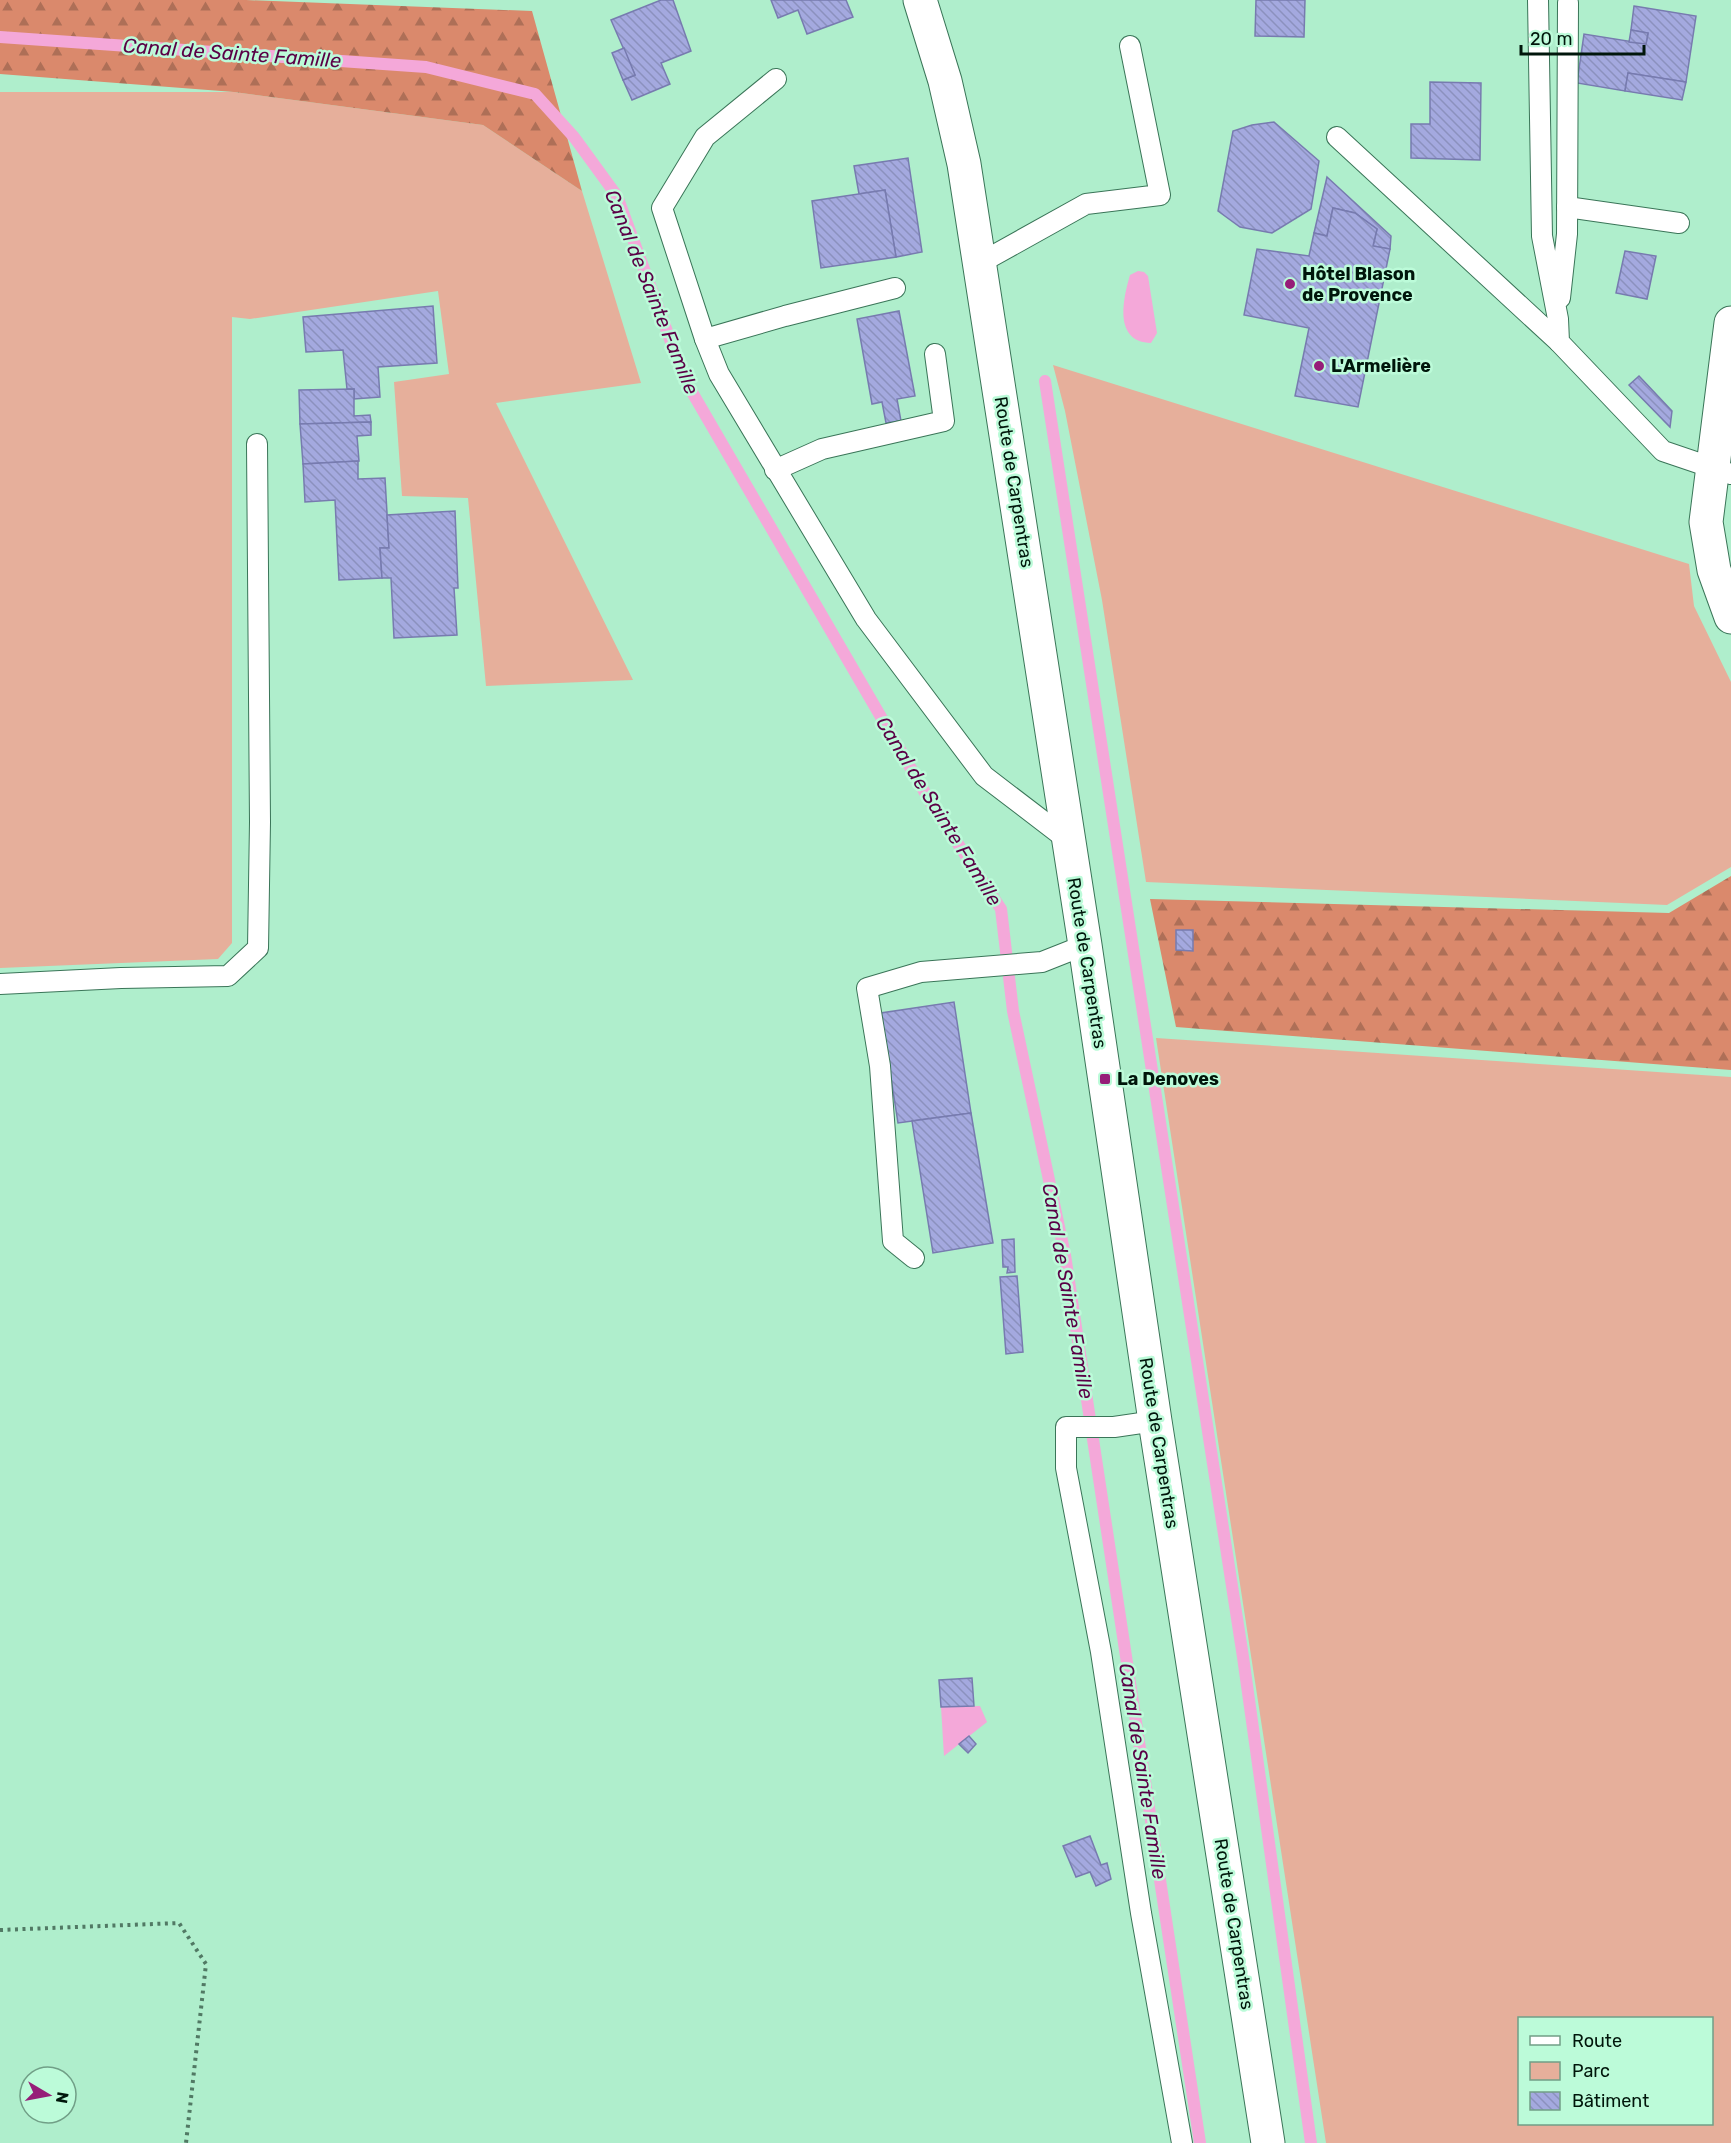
<svg xmlns="http://www.w3.org/2000/svg" width="1731" height="2143" viewBox="0 0 1731 2143" font-family="Rubik,sans-serif">
  <style>
    .green { fill: #e6af9b; fill-rule: evenodd }
    .forest { fill: url(#forest-firs) }
    .water { fill: #f4a8d9 }
    .lines { fill: none; stroke-linecap: round; stroke-linejoin: round }
    .stream { stroke: #f4a8d9; stroke-width: 12 }
    .building { fill: url(#building-back-hatch); stroke: #777baf; stroke-width: 1.5 }
    .lane-casing { stroke: #3a7558; stroke-width: 22 }
    .street-casing { stroke: #3a7558; stroke-width: 35 }
    .secondary-casing { stroke: #3a7558; stroke-width: 35 }
    .path { stroke: #517964; stroke-width: 4; stroke-dasharray: 3 4.5; stroke-linecap: butt }
    .lane { stroke: #fff; stroke-width: 20 }
    .street { stroke: #fff; stroke-width: 33 }
    .secondary { stroke: #fff; stroke-width: 33 }
    .poi-dot { fill: #961d78; stroke: #bcfbd9; stroke-width: 2 }
    .labels { text-anchor: middle; stroke-width: 5; stroke-linejoin: round; paint-order: stroke }
    .poi-label { font-size: 18px; font-weight: bold; fill: #00160b; stroke: #bcfbd9; text-anchor: start }
    .street-label { font-size: 18px; fill: #00160b; stroke: #bcfbd9 }
    .water-label { font-size: 20px; font-style: italic; fill: #5a0046; stroke: #bcfbd9 }
  </style>
  <defs>
    <pattern id="forest-firs" width="22" height="20" patternUnits="userSpaceOnUse" patternTransform="scale(1.5)"><rect width="22" height="20" fill="#da896c"/><path d="M5 1l3.5 6h-7zM16 11l3.5 6h-7z" fill="#ae6f57"/></pattern>
    <pattern id="building-back-hatch" width="6" height="6" patternUnits="userSpaceOnUse" patternTransform="scale(1.5)"><rect width="6" height="6" fill="#a4a9df"/><path d="M-1 5l2 2M0 0l6 6M5-1l2 2" fill="none" stroke="#8b91be"/></pattern>
  </defs>
  <rect width="100%" height="100%" fill="#afeecc"/>
  <g class="green">
    <path d="M0,92H234L483,125L582,191L641,383L496,403L633,680L486,686L468,498L402,496L394,382L449,374L438,291L250,319L232,317V943L218,959L0,968Z"/>
    <path d="M1053,365L1689,564L1694,606L1731,682V867L1667,905L1146,882L1102,600L1065,411Z"/>
    <path d="M1156,1038L1731,1077V2143H1326ZM1712,2018V2124H1520V2018Z"/>
  </g>
  <g class="forest">
    <path d="M0,0H246L532,11L582,191L483,125L234,92L0,74Z"/>
    <path d="M1731,876V1070L1176,1027L1150,899L1669,913Z"/>
  </g>
  <g class="water">
    <path d="M1138,271L1144,272L1148,276L1157,333L1151,343C1113,342 1123,299 1130,275Z"/>
    <path d="M980,1706L987,1722L944,1756L941,1707Z"/>
  </g>
  <g class="lines">
    <g class="stream">
      <path d="M0,37L426,67L535,94L574,137L617,196L685,380L931,803L1001,909L1013,1011L1065,1255L1200,2143"/>
      <path d="M1045,381L1243,1657L1311,2143"/>
    </g>
  </g>
  <g class="building">
    <path d="M661,0H673L691,51L661,63L670,84L632,100L623,80L635,75L611,20Z"/>
    <path d="M771,0H846L853,17L807,34L798,10L778,18Z"/>
    <path d="M1256,0H1305L1304,37L1255,36Z"/>
    <path d="M1634,6L1696,16L1686,82L1628,73L1625,91L1577,83L1584,34L1646,44L1648,33L1631,30Z"/>
    <path d="M1631,30L1648,33L1646,44L1629,42Z"/>
    <path d="M624,48L635,75L623,80L612,53Z"/>
    <path d="M1628,73L1686,82L1682,100L1625,91Z"/>
    <path d="M1430,82L1481,83L1480,160L1411,158V124H1430Z"/>
    <path d="M1274,122L1319,161L1311,209L1272,233L1240,227L1218,211L1233,131L1252,125Z"/>
    <path d="M908,158L922,252L896,257L885,190L859,194L854,166Z"/>
    <path d="M1327,177L1391,236L1390,249L1373,246L1377,229L1355,213L1333,208L1327,236L1314,233Z"/>
    <path d="M885,190L896,257L821,268L812,201Z"/>
    <path d="M1333,208L1355,213L1377,229L1373,246L1390,249L1358,407L1295,396L1309,328L1244,315L1257,249L1309,256L1314,233L1327,236Z"/>
    <path d="M1625,251L1656,256L1647,299L1616,293Z"/>
    <path d="M433,306L437,363L378,367L380,397L354,399V389H347L343,350L306,352L303,317Z"/>
    <path d="M899,311L915,396L897,399L901,421L886,423L882,402L872,404L857,319Z"/>
    <path d="M1639,376L1672,411L1670,427L1629,385Z"/>
    <path d="M354,389V416L370,415L371,422L300,424L299,390Z"/>
    <path d="M371,422V435L357,436L359,461L303,464L300,424Z"/>
    <path d="M358,461V479L385,478L389,548H380L382,578L339,580L335,500L305,502L303,464Z"/>
    <path d="M455,511L458,588H454L457,635L394,638L391,578H382L380,548H389L387,515Z"/>
    <path d="M1176,930H1193V951L1176,950Z"/>
    <path d="M954,1002L971,1113L898,1123L881,1013Z"/>
    <path d="M971,1113L993,1243L933,1253L912,1121Z"/>
    <path d="M1014,1239L1015,1272L1007,1273L1008,1267H1003L1002,1240Z"/>
    <path d="M1017,1276L1023,1352L1006,1354L1000,1277Z"/>
    <path d="M972,1678L974,1706L941,1707L939,1680Z"/>
    <path d="M969,1736L976,1744L968,1753L959,1744Z"/>
    <path d="M1090,1836L1101,1865L1107,1863L1111,1879L1096,1886L1090,1872L1076,1877L1063,1846Z"/>
  </g>
  <g class="lines">
    <defs>
      <g id="lane">
        <path d="M1538,0L1542,236L1558,319L1559,342L1663,451L1731,474"/>
        <path d="M776,79L705,137L662,208L705,339L719,374L866,619L984,776L1069,841"/>
        <path d="M1337,137L1559,342"/>
        <path d="M1567,207L1679,223"/>
        <path d="M980,263L1086,204L1160,195L1130,46"/>
        <path d="M1560,298L1567,234L1568,3"/>
        <path d="M705,339L785,316L895,288"/>
        <path d="M775,470L822,449L944,421L935,354"/>
        <path d="M0,984L121,978L228,976L258,948L260,822L257,444"/>
        <path d="M914,1258L893,1241L880,1066L867,988L921,972L1042,962L1085,945"/>
        <path d="M1155,1421L1114,1427H1066V1468L1101,1652L1141,1913L1182,2143"/>
      </g>
      <path id="street" d="M1731,323L1706,522L1714,570L1731,617"/>
      <path id="secondary" d="M920,0L945,81L964,164L1085,945L1155,1421L1268,2143"/>
    </defs>
    <use href="#lane" class="lane-casing"/>
    <use href="#street" class="street-casing"/>
    <use href="#secondary" class="secondary-casing"/>
    <path class="path" d="M0,1930L179,1923L206,1964L186,2143"/>
    <use href="#lane" class="lane"/>
    <use href="#street" class="street"/>
    <use href="#secondary" class="secondary"/>
  </g>
  <g class="poi-dot">
    <circle cx="1290" cy="284" r="6"/>
    <circle cx="1319" cy="366" r="6"/>
    <rect x="1099" y="1073" width="12" height="12" rx="3"/>
  </g>
  <g class="labels">
    <g class="poi-label">
      <text x="1302" y="280">Hôtel Blason<tspan x="1302" dy="21">de Provence</tspan></text>
      <text x="1331" y="372">L'Armelière</text>
      <text x="1117" y="1085">La Denoves</text>
    </g>
    <g class="street-label">
      <text transform="translate(1014 482) rotate(81)" y="6">Route de Carpentras</text>
      <text transform="translate(1087 963) rotate(81)" y="6">Route de Carpentras</text>
      <text transform="translate(1159 1443) rotate(81)" y="6">Route de Carpentras</text>
      <text transform="translate(1234 1924) rotate(81)" y="6">Route de Carpentras</text>
    </g>
    <g class="water-label">
      <text transform="translate(232 53) rotate(4)" y="7">Canal de Sainte Famille</text>
      <text transform="translate(652 292) rotate(68)" y="7">Canal de Sainte Famille</text>
      <text transform="translate(939 811) rotate(58)" y="7">Canal de Sainte Famille</text>
      <text transform="translate(1068 1291) rotate(80)" y="7">Canal de Sainte Famille</text>
      <text transform="translate(1143 1771) rotate(81)" y="7">Canal de Sainte Famille</text>
    </g>
  </g>
  <rect x="1518" y="2017" width="195" height="108" fill="#bcfbd9" stroke="#719f87" stroke-width="1.5"/>
  <rect x="1530" y="2036" width="30" height="9" fill="#ffffff" stroke="#719f87" stroke-width="1.5"/>
  <text x="1572" y="2047" font-size="18" fill="#00160b">Route</text>
  <rect x="1530" y="2062" width="30" height="18" fill="#e6af9b" stroke="#719f87" stroke-width="1.5"/>
  <text x="1572" y="2077" font-size="18" fill="#00160b">Parc</text>
  <rect x="1530" y="2092" width="30" height="18" fill="url(#building-back-hatch)" stroke="#719f87" stroke-width="1.5"/>
  <text x="1572" y="2107" font-size="18" fill="#00160b">Bâtiment</text>
  <g transform="translate(48 2095) rotate(100)"><circle r="28" fill="#bcfbd9" stroke="#719f87" stroke-width="1.5"/>
  <path d="M0-4.5L10 22L0 15L-10 22Z" fill="#961d78"/>
  <text y="-9" font-size="16" font-weight="bold" text-anchor="middle" fill="#00160b">N</text>
  </g>
  <path d="M1521 45v9h123v-9" fill="none" stroke="#00160b" stroke-width="3"/>
  <text x="1530" y="45" font-size="18" fill="#00160b" stroke="#bcfbd9" stroke-width="4.5" paint-order="stroke">20 m</text>
</svg>
